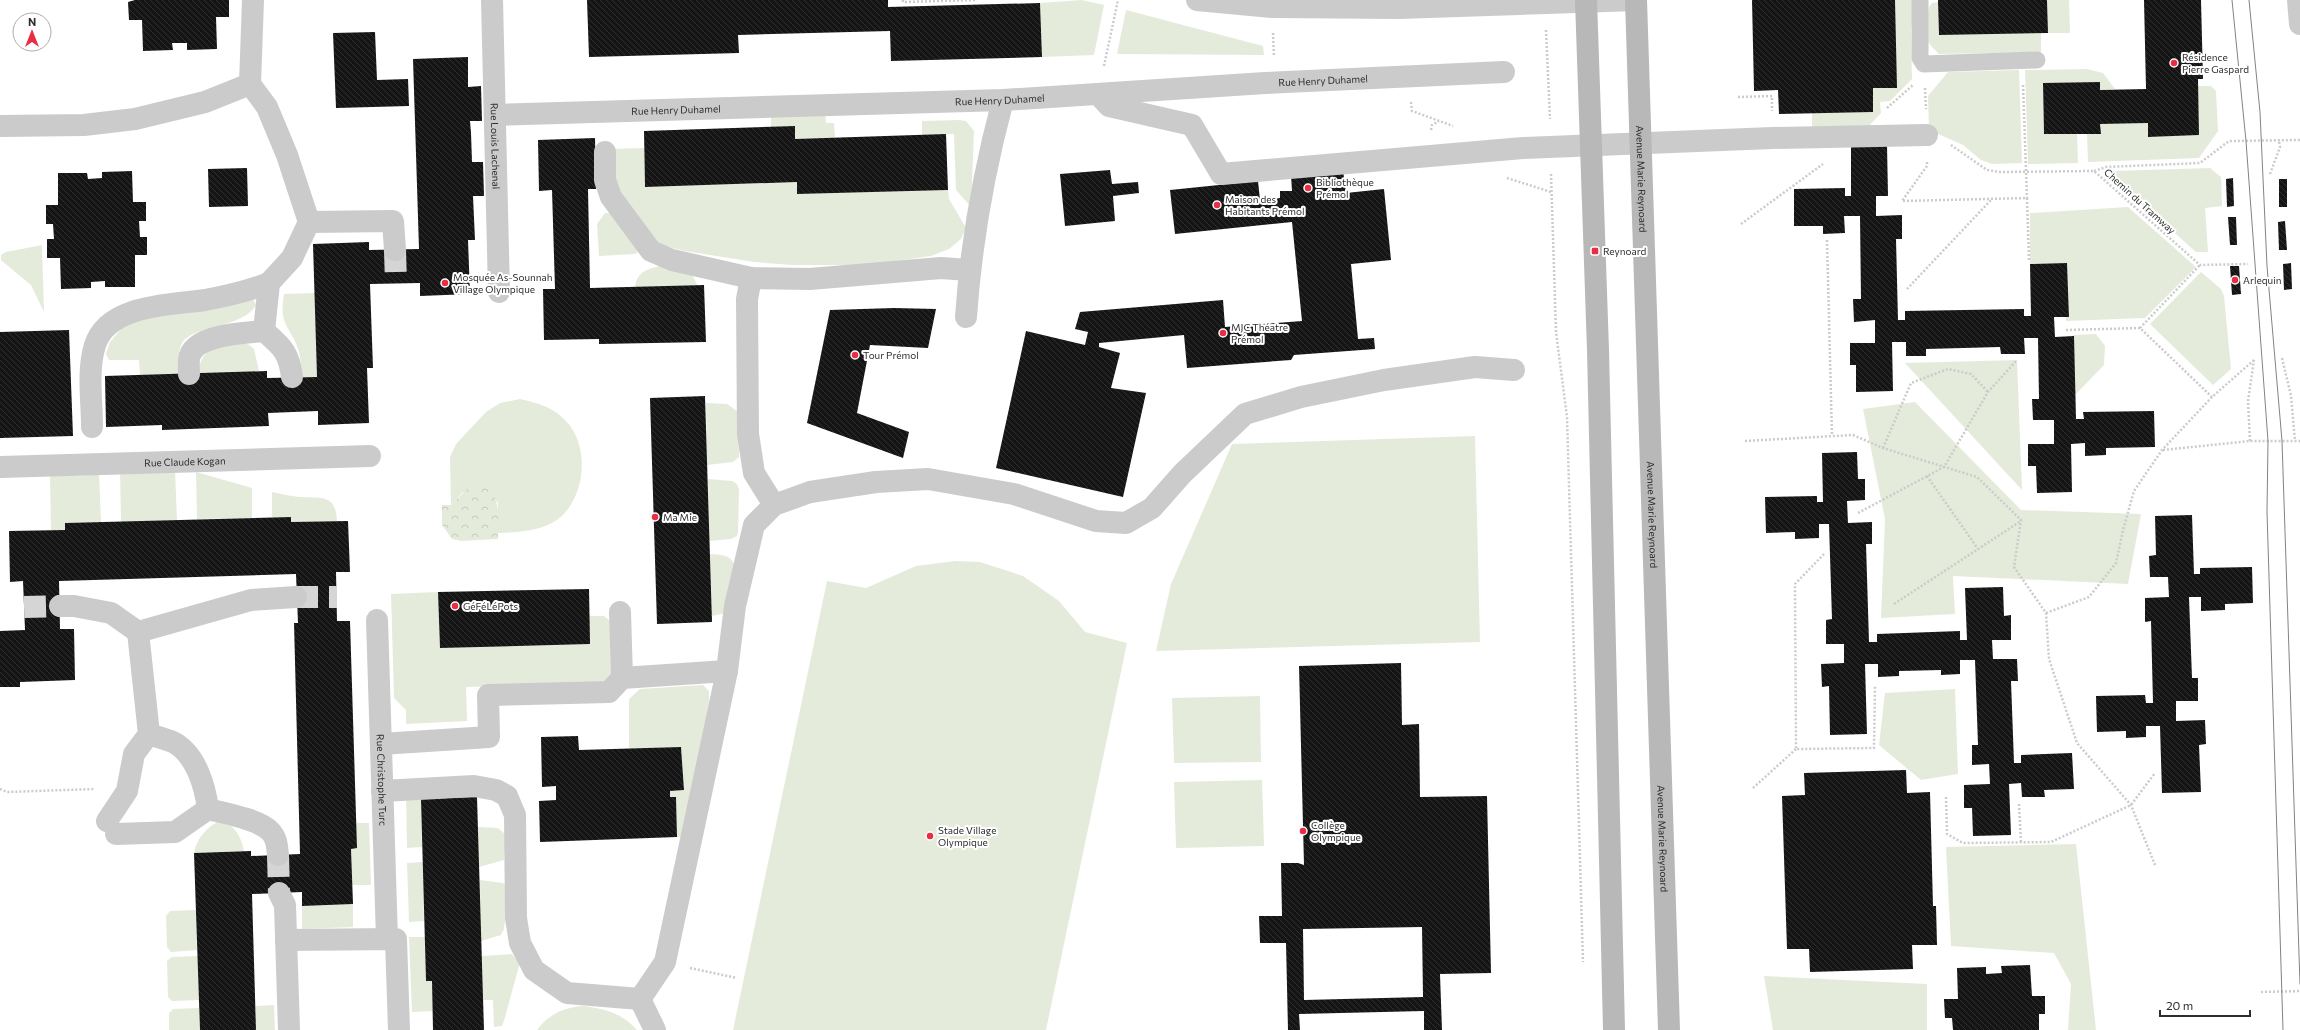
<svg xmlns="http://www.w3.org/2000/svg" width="2300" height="1030" viewBox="0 0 2300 1030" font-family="Commissioner,sans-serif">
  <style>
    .green { fill: #e5ebdb }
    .forest { fill: url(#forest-crowns) }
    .building { fill: url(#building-back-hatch); fill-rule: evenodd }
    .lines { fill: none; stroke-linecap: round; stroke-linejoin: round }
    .street-tunnel { stroke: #d5d5d5; stroke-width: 22; stroke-dasharray: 22 11; stroke-linecap: butt }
    .path { stroke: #cbcbcb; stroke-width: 2.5; stroke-dasharray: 2 2; stroke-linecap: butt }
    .lane { stroke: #cbcbcb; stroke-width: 17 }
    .street { stroke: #cbcbcb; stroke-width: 22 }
    .secondary { stroke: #b8b8b8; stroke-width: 22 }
    .tram { stroke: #838383; stroke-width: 1 }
    .poi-dot { fill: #e72e43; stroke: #fff; stroke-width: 1.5 }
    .labels { text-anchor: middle; stroke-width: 4; stroke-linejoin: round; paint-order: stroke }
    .poi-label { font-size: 10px; fill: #2e2e2e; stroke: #fff; text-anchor: start }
    .street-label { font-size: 10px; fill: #2e2e2e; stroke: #fff }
  </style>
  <defs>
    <pattern id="forest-crowns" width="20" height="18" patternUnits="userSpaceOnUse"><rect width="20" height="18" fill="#e5ebdb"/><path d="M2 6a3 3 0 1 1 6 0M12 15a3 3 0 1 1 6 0" fill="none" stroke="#c5cabc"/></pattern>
    <pattern id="building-back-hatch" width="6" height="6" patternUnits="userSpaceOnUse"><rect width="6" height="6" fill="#151515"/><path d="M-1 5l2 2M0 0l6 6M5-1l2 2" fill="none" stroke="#2f2f2f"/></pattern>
  </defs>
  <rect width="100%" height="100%" fill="#fff"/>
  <g class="green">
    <path d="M1082,0L1104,5L1094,55L1042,57L1040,3Z"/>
    <path d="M1895,0H1914L1911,31L1912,79L1890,101L1880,102L1881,113L1867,128L1812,129V113L1873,112V88H1896Z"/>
    <path d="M2047,0H2069L2070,33H2048Z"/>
    <path d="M1938,2L1939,35L2041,33V52L1939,54C1919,35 1925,32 1929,7L1932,3Z"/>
    <path d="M1126,10L1263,46L1264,55L1117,54Z"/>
    <path d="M2087,69L2103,73L2115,89L2100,90V82L2043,84L2044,133H2077L2078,163L2028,164L2025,70Z"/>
    <path d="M2019,70L2022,163L1992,164L1981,160L1963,145L1929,130L1928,96L1948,72Z"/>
    <path d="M2198,86H2211L2216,91L2218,131L2199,158L2088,162L2087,134H2100V124L2148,123L2149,137L2199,135Z"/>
    <path d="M825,111L826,123H834L835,138L795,139V126L771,127V113Z"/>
    <path d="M959,120L966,121L974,131L971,207L956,190L954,134L922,135V121Z"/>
    <path d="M644,148L645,187L797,182V194L948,190L949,199L966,228L961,239L949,249L931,256L868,265H792L754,262L685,251L656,244L620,203L610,149Z"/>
    <path d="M2210,168L2221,177L2222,206L2205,208L2208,252H2196L2112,177V171Z"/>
    <path d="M2128,207L2196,267L2145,318L2066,321V317H2069L2067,263L2030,264V213Z"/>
    <path d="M605,213H613L639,251L635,254L599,256L597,224Z"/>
    <path d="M42,245L44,312L31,285L1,260V255L6,252Z"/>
    <path d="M660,266C678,269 691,266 697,285L635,287C637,272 647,269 660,266Z"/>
    <path d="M2201,272L2221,289L2224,296L2231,369L2213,385L2150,324Z"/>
    <path d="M315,293L317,377H301C301,369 301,360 299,352C292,326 278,328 284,294Z"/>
    <path d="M253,299L256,305C244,328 192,325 182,343C177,352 179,364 178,374L140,375L139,360H109L106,354L110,342L121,329L138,318Z"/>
    <path d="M2096,334L2105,346L2104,365L2075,395L2073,335Z"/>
    <path d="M228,343L248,344L254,349L259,371L199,373C199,354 211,347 228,343Z"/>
    <path d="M2017,360L2022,490L1905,363Z"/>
    <path d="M520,399C538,403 553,407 566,421C592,448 585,505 552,523C534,532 517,532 498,533V502L463,492L451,505L450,457L456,444L486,412L500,403Z"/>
    <path d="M1915,402L2021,510L2141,514L2128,584L1953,576L1955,614L1881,618L1885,519L1863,409Z"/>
    <path d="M706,403L727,404L737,411L739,451V457L733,462L707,465Z"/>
    <path d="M1475,436L1480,642L1156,651L1171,584L1232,444Z"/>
    <path d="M120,470H175L177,520L121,522Z"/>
    <path d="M99,472L101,522L65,523V530H51L50,476H82Z"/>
    <path d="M196,472L252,488V518L197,519Z"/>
    <path d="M708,479L732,481L737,484L739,490L738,532L737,536L731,539L709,541Z"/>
    <path d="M272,492C281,494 290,496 299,497C321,498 336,494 337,521L291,522V517H272Z"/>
    <path d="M710,554C720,555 730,554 734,564L725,613L712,616Z"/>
    <path d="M955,561L980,562L1023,576L1059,601L1085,632L1127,643L1046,1030H733L827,581L866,588L916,566Z"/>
    <path d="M438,592L440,648L589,644V616H604L610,621L611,680L608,684L466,687L467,721L406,724V710L394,698L391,594Z"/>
    <path d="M703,685L709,691V701L692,808L684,836L677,837L676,797H670V791L684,790L681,747L629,749V699L640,689Z"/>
    <path d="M1955,689L1958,774L1921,780L1879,745L1885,693Z"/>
    <path d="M1260,696L1261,762L1174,763L1172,698Z"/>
    <path d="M1262,780L1264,846L1176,848L1174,782Z"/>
    <path d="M406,793L421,799L422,847L407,848Z"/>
    <path d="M221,820C235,826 241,836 244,851L194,853C197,837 207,827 221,820Z"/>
    <path d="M356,823H369L371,885H352L351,849Z"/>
    <path d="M478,827L498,828L506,835L504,860L479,867Z"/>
    <path d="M2076,844L2096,1030H2068L2071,984L2054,953L1951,946L1946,847Z"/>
    <path d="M423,862L424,921L409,922L407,863Z"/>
    <path d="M480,880L503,883L509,890L504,929L501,935L481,941Z"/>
    <path d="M353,904V927L302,929V906Z"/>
    <path d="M196,910L197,950L171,952L167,947L166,916L170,911Z"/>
    <path d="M409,937H425L426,981H432L433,1011L412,1012Z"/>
    <path d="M512,954L518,961L519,966L504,1021L502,1026L494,1027L493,1000H483L482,956Z"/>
    <path d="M198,956L199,1000L172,1001L168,997L167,961L172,957Z"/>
    <path d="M1764,976L1927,984V1030H1773Z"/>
    <path d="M274,1005L275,1030H256V1006Z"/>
    <path d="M582,1006C603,1008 622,1013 637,1030H537C549,1014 563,1008 582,1006Z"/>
    <path d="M199,1008L200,1030H169V1013L173,1009Z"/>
  </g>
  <path class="forest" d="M479,485C503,492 498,518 498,539L461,541L452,539L442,525V505H451L470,486Z"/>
  <g class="building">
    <path d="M135,0H229V17H216L217,49L187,50V43H172L173,50L143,51L142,20H129L128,2Z"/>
    <path d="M587,0H888V7L1040,3L1042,57L891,61L890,31L738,35L739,53L589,57Z"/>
    <path d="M1752,0H1895L1897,88H1873V112L1779,114L1778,90L1754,91Z"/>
    <path d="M1938,0H2047L2048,33L1939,35Z"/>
    <path d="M2144,0H2201L2203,79H2198L2199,135L2148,137V123L2100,124L2101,134H2044L2043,83L2100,82V90L2146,89Z"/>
    <path d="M375,32L377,80L408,79L409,106L336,108L333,33Z"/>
    <path d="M468,57V87L481,86L482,121H470L471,133L472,162H483L484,196H473L475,240H468L470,294L420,296V283L370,284L373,368H367L369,423L318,425V411L268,413L269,426L162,430V425L106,427L105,376L267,371V378L317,377L313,244L369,242V250L419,249L413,59Z"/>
    <path d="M795,126V139L946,134L948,190L797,194V182L645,187L644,131Z"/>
    <path d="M595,138L596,189H588L590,288L704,285L706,342L599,344V339L544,340L543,289H555L552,190L539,191L538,140Z"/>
    <path d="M1851,145H1887L1888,196H1876V216L1902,215V239H1896L1898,320H1905V311L2024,309V316H2031L2030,264L2067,263L2069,317H2054L2055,337L2074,336L2076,419H2084L2083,412L2154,411L2155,447L2106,448V455L2085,456V443L2071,444L2072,492L2037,493L2036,466H2028V444H2054V420H2033L2032,399H2039L2038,338H2024L2025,354H2001L2000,347L1926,349V356H1906V342H1892L1893,391L1856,392V365H1850V343H1875V320L1854,322L1853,299H1861L1860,216H1844L1845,233L1823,234V226H1794V189L1845,188V196H1851Z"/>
    <path d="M247,168L248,206L209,207L208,169Z"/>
    <path d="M1110,170L1112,184L1138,182L1139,193L1113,196L1115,221L1065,226L1060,174Z"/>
    <path d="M1343,170L1346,193L1384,189L1391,260L1351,264L1358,339L1374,338L1375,349L1294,355L1291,360L1187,368L1184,335L1099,343V347L1120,353L1111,388L1146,393L1123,497L996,468L1026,331L1085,345L1088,332L1075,329L1080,312L1223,300L1225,327L1302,321L1292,222L1175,234L1170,190L1258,181L1260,200L1280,198V191H1292L1291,175Z"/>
    <path d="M132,171L133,202H146V221H139L140,237H147V255H135V287H105V281L91,282V288L61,289L60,258H47V239H54L53,224H46V205H58V173H87L88,179L102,178V172Z"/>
    <path d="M2233,178L2234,206L2227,207L2226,179Z"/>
    <rect x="2279" y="179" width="8" height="28"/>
    <path d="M2228,217H2236L2237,245H2230Z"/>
    <path d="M2285,221L2287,250H2279L2278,222Z"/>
    <path d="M2291,263L2292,289L2284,290L2283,264Z"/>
    <path d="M2230,266H2239L2241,294L2232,295Z"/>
    <path d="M894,308L936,309L928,348L870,345L857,413L909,432L903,458L807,423L830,310Z"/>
    <path d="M69,330L73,436L0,438V332Z"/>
    <path d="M705,396L712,622L657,624L650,398Z"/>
    <path d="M1857,452L1858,479H1865V500L1847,501L1848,523L1872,522V544H1866L1869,642H1877V634L1960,631V640H1967L1965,588L2003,587L2004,616L2011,615V640H1992L1993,659H2017L2018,681H2011L2014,763H2021V755L2072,753L2074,789L2044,790L2045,797H2022L2021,783L2009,784L2011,835L1973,836L1972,808H1964V785L1990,784L1989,764L1972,765V745H1978L1975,660H1960V674L1941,675V670L1899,671V676L1878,677V664H1865L1867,734L1830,735L1829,686L1822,687L1821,664L1844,663V644H1826V620L1832,619L1829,524H1819V538L1795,539V532L1766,533L1765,497L1817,496V502H1823L1822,453Z"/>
    <path d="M2192,515L2194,574H2200V568L2252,567L2253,603L2225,604V610L2201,611V597H2189L2192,678H2198V701H2176V721L2205,720L2206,744L2199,745L2201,792L2162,793L2160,726H2146V737L2126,738V731L2097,732L2096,696L2145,695L2146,703H2153L2151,621L2145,622V598L2169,597L2168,577H2150L2149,556L2156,555L2155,516Z"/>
    <path d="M291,517V522L348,521L350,572H336L337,621H350L357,848L351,849L353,904L302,906V892L252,894L256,1030H200L194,853L251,851V856L300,854L294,623H298L296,574L59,581L60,629H74L75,680L20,682V687H0V631L25,630L23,581L10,582L9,531L65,530V523Z"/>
    <path d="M589,589L590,644L440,648L438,592Z"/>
    <path d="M1401,663L1402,725L1419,724L1420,797L1487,796L1491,973L1440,974L1442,1030H1424V1011L1299,1014L1300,1030H1288L1286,943H1260L1259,916H1282L1281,863H1298L1304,865L1299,666ZM1422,927L1423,997L1304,1000L1303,929Z"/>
    <path d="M578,736L579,750L681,747L684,790L670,791V797H676L677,837L540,842L539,801L556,800V786L542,787L541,737Z"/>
    <path d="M1906,770L1907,793L1930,792L1933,906H1936L1937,945H1912L1913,969L1810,972L1809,949H1787L1782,796L1805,795L1804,773Z"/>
    <path d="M477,797L484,1030H433L432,981H426L421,799Z"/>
    <path d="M2030,965L2032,996H2045V1014H2039V1030H1953L1952,1018H1945L1944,999H1958L1957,968L1986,967V974L2002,973L2001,966Z"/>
  </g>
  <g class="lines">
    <g class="street-tunnel">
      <path d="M395,250L396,283"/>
      <path d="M296,597H337"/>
      <path d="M24,607L60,606"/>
      <path d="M278,855L279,893"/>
    </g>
    <g class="path">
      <path d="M903,0V2L976,0"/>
      <path d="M1546,30L1550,119"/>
      <path d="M1273,33L1274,56"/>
      <path d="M1104,66L1118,0"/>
      <path d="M2023,85L2027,198"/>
      <path d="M1925,88L1926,109"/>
      <path d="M1738,97L1772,96V111"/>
      <path d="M1411,102L1412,111L1453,126"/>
      <path d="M1887,108L1913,85"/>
      <path d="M1431,130L1432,125L1439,121"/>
      <path d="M1951,145L1987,170L2000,172L2094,171L2200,265L2248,264"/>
      <path d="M1927,162V166L1902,201L2027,198L2029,260"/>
      <path d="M2094,171L2106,167L2200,163L2229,141L2300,140"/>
      <path d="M1551,174L1556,332L1567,417L1583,962"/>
      <path d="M2270,174L2280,147L2279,141"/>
      <path d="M1507,178L1551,192"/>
      <path d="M1741,224L1823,164"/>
      <path d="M1827,240L1832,436"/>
      <path d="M1907,289L1991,200"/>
      <path d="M2140,328L2200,265"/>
      <path d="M2066,330L2140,328L2212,397"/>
      <path d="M2282,358L2291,396L2295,441"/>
      <path d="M1745,441L1853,435L1883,448L1977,477L2021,520L2014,567L2046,613L2049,659L2077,743L2131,805L2155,865"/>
      <path d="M2250,441L2248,401L2254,360"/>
      <path d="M1883,448L1911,383L1948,369L1971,374L1988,392"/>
      <path d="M2163,450L2250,441H2300"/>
      <path d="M1927,476L1978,549"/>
      <path d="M1858,513L1944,467L1988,392L2017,360"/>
      <path d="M1824,554L1795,584L1796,749L1874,748L1875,686"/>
      <path d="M1894,604L2021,521"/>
      <path d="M2046,613L2089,597L2116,563L2123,530L2134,491L2162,450L2212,397L2254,360"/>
      <path d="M1753,788L1796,749"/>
      <path d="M0,789L7,792L95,789"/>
      <path d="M1946,797L1947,834L1963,843L2051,842L2131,805L2155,773"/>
      <path d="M2019,804L2021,843"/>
      <path d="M690,968L737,978"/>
      <path d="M2261,992L2300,991"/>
    </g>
    <path class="lane" d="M1920,0V58L1924,64L2037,60"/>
    <g class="street">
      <path d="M253,0L250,84L267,107L287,155L309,222"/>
      <path id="s1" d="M492,0L499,292"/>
      <path d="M1197,0L1272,7L1399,8L1636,0"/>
      <path d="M2298,0L2300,24"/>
      <path d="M1098,94L1109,106L1192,125L1221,174L1523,148L1772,138L1927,135"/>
      <path id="s2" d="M495,115L1003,100L1265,83L1504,72"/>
      <path d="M0,126L84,125L135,119L205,102L250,84"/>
      <path d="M605,152V180L611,197L651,251L672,260L751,278L810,279L941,268L969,270"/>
      <path d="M751,278L747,299L748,434L754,473L774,505"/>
      <path d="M966,317C971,243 984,171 1003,100"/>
      <path d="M189,374C189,369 188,360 190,355C198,334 244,333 264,331"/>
      <path d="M292,377C289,352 282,347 264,331L269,283L292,258L309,222L393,221L395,250"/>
      <path d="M92,427C92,400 87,371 95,345C108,304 171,305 205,300C227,296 248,291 269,283"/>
      <path id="s3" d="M0,467L370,456"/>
      <path d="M60,606H74L111,613L138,632L149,734L134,754L127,791L107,821"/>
      <path d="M620,612L622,678"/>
      <path id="s4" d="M377,620L387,939"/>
      <path d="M138,632L251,600L296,597"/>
      <path d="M381,744L489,737L488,695L609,692L622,678L727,671"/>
      <path d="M382,791L474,786L496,790L507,796L515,815L516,918L520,943L534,970L567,993L640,999"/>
      <path d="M208,809C224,813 258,819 270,831C277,838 277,846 278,855"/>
      <path d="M116,834L175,832L208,809C205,786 196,754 173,742C166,739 157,737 149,734"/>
      <path d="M279,893L285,905L289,1030"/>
      <path d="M286,940L396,939L399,1030"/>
      <path d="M655,1030L640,999L665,962L727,671L735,606L754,525L774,505L810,492L876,482L928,479L1014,494L1096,521L1126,523L1152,508L1182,474L1245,414L1301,397L1384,380L1475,367L1514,370"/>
    </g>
    <g class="secondary">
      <path d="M1586,0L1598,350L1614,1030"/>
      <path id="s5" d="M1636,0L1669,1030"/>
    </g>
    <g class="tram">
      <path d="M2232,0L2246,141L2268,441L2267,512L2283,1030"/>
      <path d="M2249,0L2260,112L2267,266L2282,441L2300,984"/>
    </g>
  </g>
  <g class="poi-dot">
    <circle cx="2174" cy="63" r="4"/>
    <circle cx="1308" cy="188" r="4"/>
    <circle cx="1217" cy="205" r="4"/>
    <rect x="1591" y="247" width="8" height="8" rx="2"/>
    <circle cx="2235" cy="280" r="4"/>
    <circle cx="445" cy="283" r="4"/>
    <circle cx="1223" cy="333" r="4"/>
    <circle cx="855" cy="355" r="4"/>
    <circle cx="655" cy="517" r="4"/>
    <circle cx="455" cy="606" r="4"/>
    <circle cx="1303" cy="831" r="4"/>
    <circle cx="930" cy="836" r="4"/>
  </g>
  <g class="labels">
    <g class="poi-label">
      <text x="2182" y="61">Résidence<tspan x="2182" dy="12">Pierre Gaspard</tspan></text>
      <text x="1316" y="186">Bibliothèque<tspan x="1316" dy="12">Prémol</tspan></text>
      <text x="1225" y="203">Maison des<tspan x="1225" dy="12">Habitants Prémol</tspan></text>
      <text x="1603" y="255">Reynoard</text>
      <text x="453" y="281">Mosquée As-Sounnah<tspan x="453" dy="12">Village Olympique</tspan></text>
      <text x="2243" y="284">Arlequin</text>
      <text x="1231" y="331">MJC Théatre<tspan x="1231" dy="12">Prémol</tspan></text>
      <text x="863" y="359">Tour Prémol</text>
      <text x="663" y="521">Ma Mie</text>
      <text x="463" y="610">GéFéLéPots</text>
      <text x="1311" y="829">Collège<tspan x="1311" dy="12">Olympique</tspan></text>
      <text x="938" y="834">Stade Village<tspan x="938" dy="12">Olympique</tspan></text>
    </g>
    <g class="street-label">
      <text dy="4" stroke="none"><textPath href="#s2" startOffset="829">Rue Henry Duhamel</textPath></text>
      <text dy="4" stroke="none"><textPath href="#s2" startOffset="505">Rue Henry Duhamel</textPath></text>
      <text dy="4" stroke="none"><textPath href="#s2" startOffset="181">Rue Henry Duhamel</textPath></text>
      <text dy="4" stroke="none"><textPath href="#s1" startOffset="146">Rue Louis Lachenal</textPath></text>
      <text dy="4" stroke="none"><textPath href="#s5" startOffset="179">Avenue Marie Reynoard</textPath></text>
      <text transform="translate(2140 201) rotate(42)" y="4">Chemin du Tramway</text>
      <text dy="4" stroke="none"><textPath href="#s3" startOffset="185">Rue Claude Kogan</textPath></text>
      <text dy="4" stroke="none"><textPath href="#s5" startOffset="515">Avenue Marie Reynoard</textPath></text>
      <text dy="4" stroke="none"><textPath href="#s4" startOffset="160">Rue Christophe Turc</textPath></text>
      <text dy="4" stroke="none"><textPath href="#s5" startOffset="839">Avenue Marie Reynoard</textPath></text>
    </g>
  </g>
  <g transform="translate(32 32)"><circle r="19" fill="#ffffff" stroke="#ababab"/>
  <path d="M0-3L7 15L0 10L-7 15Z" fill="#e72e43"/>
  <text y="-6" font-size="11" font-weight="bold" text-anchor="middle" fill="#2e2e2e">N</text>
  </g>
  <path d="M2160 1010v6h90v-6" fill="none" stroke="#2e2e2e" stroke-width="2"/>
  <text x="2166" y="1010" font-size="12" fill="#2e2e2e" stroke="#ffffff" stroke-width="3" paint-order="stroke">20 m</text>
</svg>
